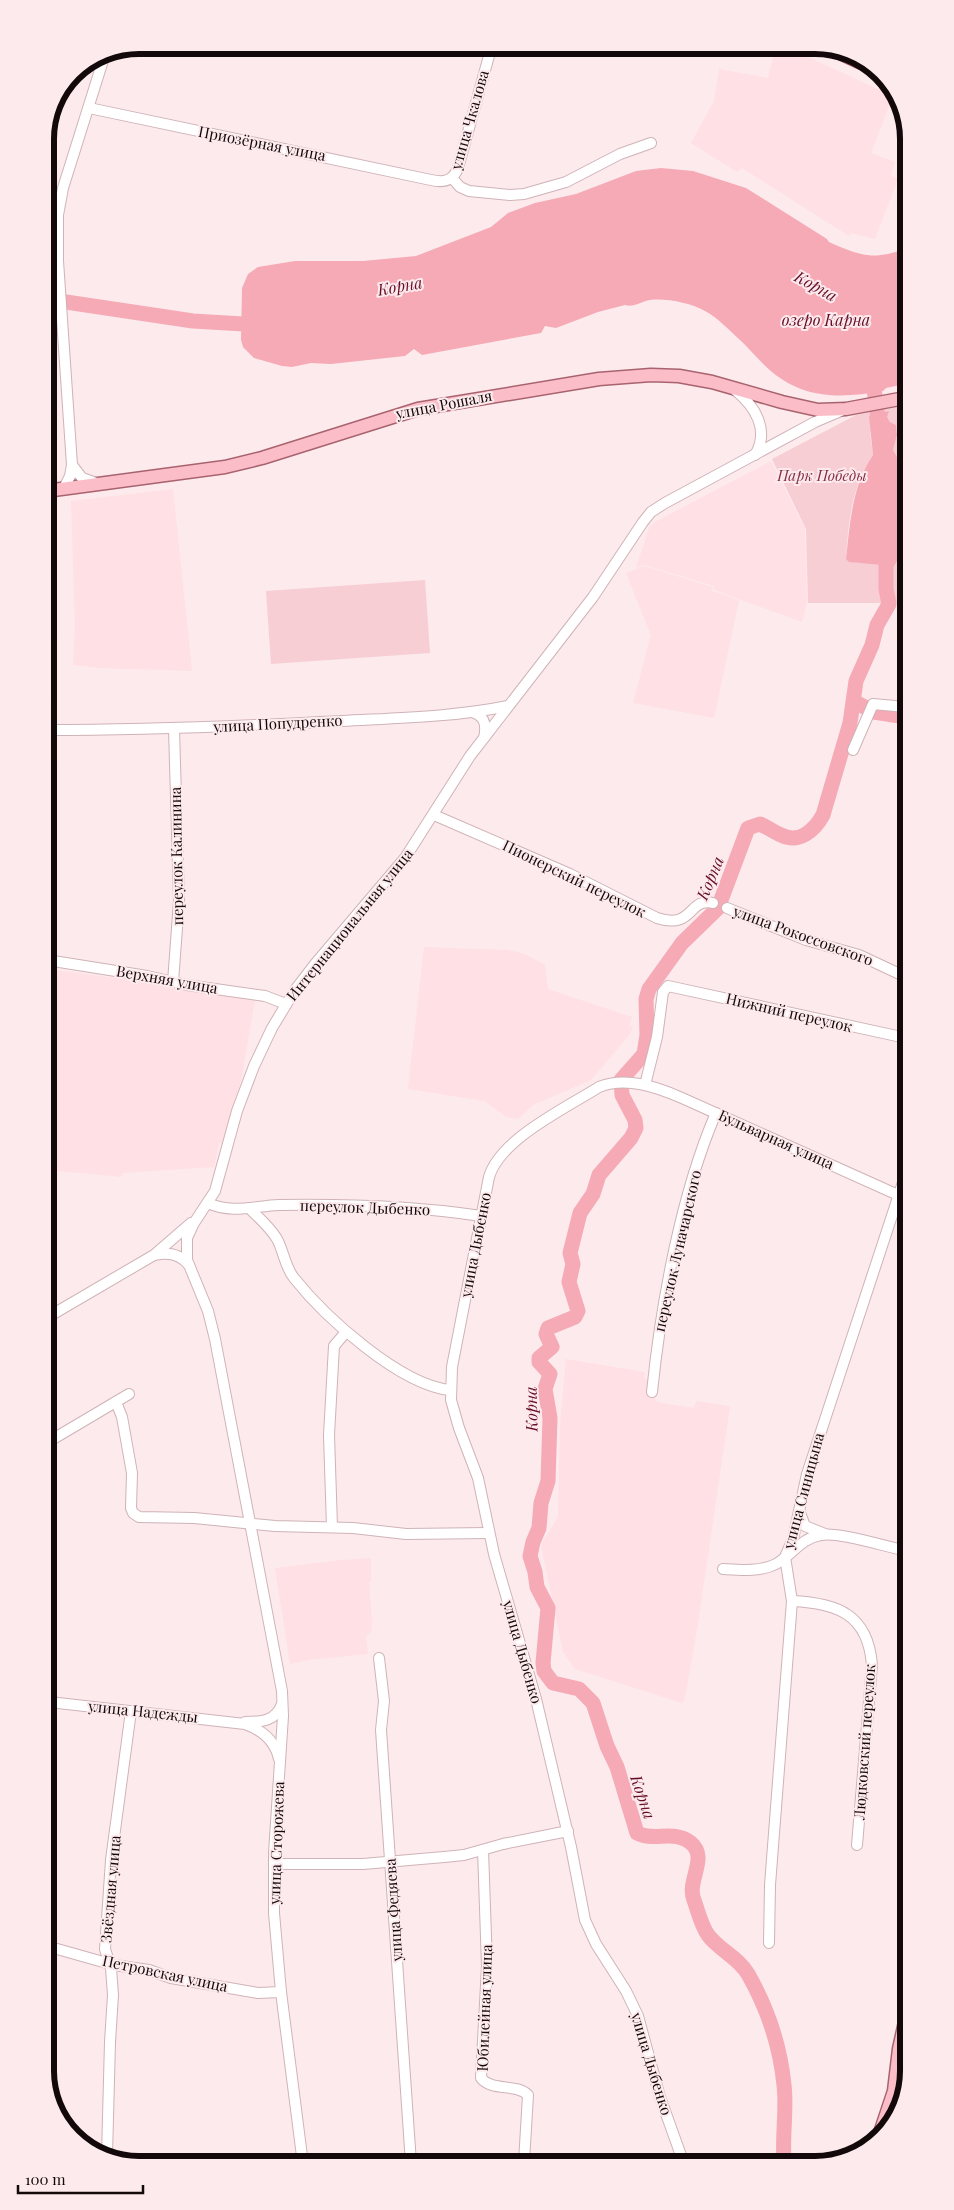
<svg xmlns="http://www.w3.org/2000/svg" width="954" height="2210" viewBox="0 0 954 2210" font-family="'Playfair Display',serif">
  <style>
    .built { fill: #ffe0e4 }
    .green { fill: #f7ced4 }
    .water { fill: #f5aab6 }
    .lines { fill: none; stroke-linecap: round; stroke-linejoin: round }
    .river { stroke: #f5aab6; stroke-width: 15 }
    .minor-casing { stroke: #cfb3b7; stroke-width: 12 }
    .major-casing { stroke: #a8636f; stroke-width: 15 }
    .minor { stroke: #fff; stroke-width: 10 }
    .major { stroke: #fbbec9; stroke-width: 12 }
    .labels { text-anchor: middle; stroke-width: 4; stroke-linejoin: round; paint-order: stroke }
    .street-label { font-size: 15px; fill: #13090b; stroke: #fdeaed }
    .park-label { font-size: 15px; font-style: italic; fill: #873045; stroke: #fdeaed }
    .water-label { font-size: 16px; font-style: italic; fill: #640c28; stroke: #fdeaed }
    .rim { fill: none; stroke: #13090b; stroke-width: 6 }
  </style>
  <rect width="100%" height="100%" fill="#fdeaed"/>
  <g class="built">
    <path d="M776,45L805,54L808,57L893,96L871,153L895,162L891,176L898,179L875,239L851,233L849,236L742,168L737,172L691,143L714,101L719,69L768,78Z"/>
    <path d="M771,461L805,529L807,603L802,622L714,590V586L644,565L636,568L649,528L655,522Z"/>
    <path d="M173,489L192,671L100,668L73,665L75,627L71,501Z"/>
    <path d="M644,566L713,587L712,591L739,600L714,718L633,703L651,635L626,573Z"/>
    <path d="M424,947L508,950L525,954L545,965L548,989L632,1017L629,1025L633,1027L630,1034L591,1080L533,1105L518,1119L507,1117L484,1101L408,1089Z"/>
    <path d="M47,969L160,984L172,988L255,1000L241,1081L222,1144L219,1143L214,1167L123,1173L121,1177L48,1170Z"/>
    <path d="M566,1359L645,1372L644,1379L651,1380L649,1392L657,1402L694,1408L696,1401L730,1406L698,1623L685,1698L682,1703L575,1669L563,1652L541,1545L558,1517L560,1425Z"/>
    <path d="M371,1558V1582H369L372,1622L371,1632L366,1637L368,1654L308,1660L290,1664L275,1568L341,1560Z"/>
  </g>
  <g class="green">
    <path d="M905,405V471L893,450L897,435L896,425L890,422L886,417L870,433L873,455C852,484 848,524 846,559L857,563H896L905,549V603H808L806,529L772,459L856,415Z"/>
    <path d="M425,580L430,653L271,664L266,591Z"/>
  </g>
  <g class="water">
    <path d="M661,168L693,171L746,188L827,239L829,242C858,255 873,261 904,249L905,384L886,388L883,391C843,398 806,400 772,372C760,362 751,350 740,340C729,330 718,318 705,311C691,303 666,298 650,300C642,301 633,308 625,305L598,312L556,328L545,326L541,333L422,355L414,349L405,356L331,364L311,363L292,367L282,366L254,358L243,347L241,340L242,288L248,274L258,267L295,261H363L416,256L491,227L508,213L535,203L576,194L636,171Z"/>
    <path d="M889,411L887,417L890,422L896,425L897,435L893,450L905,471V549L894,566L849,562L846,559C850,524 852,485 873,455L869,416Z"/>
  </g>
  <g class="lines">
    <g class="river">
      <path d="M46,299L193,321L260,325"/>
      <path d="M872,374L880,433"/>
      <path d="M855,702L874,712L906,717"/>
      <path d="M784,2161C782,2135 787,2110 784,2085C780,2045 768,2009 748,1974C738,1957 719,1950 708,1935C701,1925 698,1911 694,1900C686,1881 709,1858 691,1843C675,1829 653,1842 637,1833L617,1767L607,1746L593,1703L579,1689L553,1683L544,1671L543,1663L548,1608L537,1587L535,1572L530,1556L533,1542L539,1528L541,1503L548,1481L550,1418L545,1389L550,1374L539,1362V1358L552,1347L546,1334L548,1328L575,1317L578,1311L569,1282L573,1264L570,1253L580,1213L593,1194L599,1175L631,1138L636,1128L635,1120L622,1095L621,1080L644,1054L647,1035L646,999L649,989L682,943L718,908L748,828L760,824C767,827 774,832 781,835C799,844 814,831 823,815L850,723L856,681L872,645L877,625L889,604L886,589V545"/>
    </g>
    <defs>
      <g id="minor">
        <path d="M89,108L431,180C444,183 453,181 458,168L492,45"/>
        <path d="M452,178L460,187L469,191L510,195L524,194L566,182L620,154L651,143"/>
        <path d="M735,390C755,406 770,430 755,455"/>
        <path d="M72,465L82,478L96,483"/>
        <path d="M64,488L70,476L72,465L58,261V215L63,188L106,51"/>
        <path d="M472,712C485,716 487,725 484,738"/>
        <path d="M47,730C145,730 243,726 342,721C397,718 454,717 508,706"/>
        <path d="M853,750L873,704L906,707"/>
        <path d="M434,815L570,874L657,918C694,930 688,897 713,903"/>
        <path d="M47,863L49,869L47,888"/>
        <path d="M727,908L806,940L859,955L906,977"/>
        <path d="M47,960L147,976L187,985L265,996L286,1004"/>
        <path d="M173,982L179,901L174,729"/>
        <path d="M645,1085L657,1037L663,992L668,986L906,1038"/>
        <path d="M208,1203C232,1214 254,1206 279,1205C346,1204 415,1206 481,1216"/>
        <path d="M249,1208C259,1218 270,1227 277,1239C284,1252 285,1267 294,1278C325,1317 400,1385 450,1390"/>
        <path d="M155,1255C168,1252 180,1254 189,1265"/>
        <path d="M48,1317L154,1255L191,1223"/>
        <path d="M652,1392C661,1304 681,1194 716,1113"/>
        <path d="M116,1402L122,1417L132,1473L131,1508L133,1513L139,1517L194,1518L275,1526L353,1528L406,1534L489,1533"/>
        <path d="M48,1442L129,1394"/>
        <path d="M800,1513L805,1526L825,1534"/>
        <path d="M332,1527L329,1435L334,1346L346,1332"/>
        <path d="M723,1569C740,1570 760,1572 776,1564C792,1555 801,1538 821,1535C841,1532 886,1547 908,1551"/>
        <path d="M792,1601C837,1603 868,1614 872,1665L857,1845"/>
        <path d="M379,1658L384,1701L381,1730L411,2163"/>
        <path d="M49,1702L245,1724C262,1730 275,1740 279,1759"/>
        <path d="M245,1722C262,1722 276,1721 282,1704"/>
        <path d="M483,1850L487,1966L481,2078C492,2092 516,2083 528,2095L524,2162"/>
        <path d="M274,1864H363L444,1857L464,1855L503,1844L568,1831"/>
        <path d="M769,1943L770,1885L792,1601L785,1557L793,1539L807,1474L907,1170"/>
        <path d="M50,1947L114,1965L149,1970L171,1978L258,1993L281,1992"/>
        <path d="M107,2155L110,2042L113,1995L111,1968L105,1949L111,1860L131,1711"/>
        <path d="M683,2161L660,2097L638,2016L626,1991L596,1944L585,1920L571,1847L536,1699L494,1554L478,1478L459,1428L451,1400L452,1367L489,1177C500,1139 566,1108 599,1087C626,1076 657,1087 682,1098L907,1199"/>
        <path d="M303,2164L281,1992L274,1913V1853L283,1716L282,1691L215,1339L208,1311L187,1260V1238L194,1223L215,1191L237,1111L254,1066L272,1028L295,990L315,964L405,858L470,756L593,597L643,522L651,512L665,503L815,422L841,411"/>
      </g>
      <g id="major">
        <path d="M822,45L877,70"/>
        <path d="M46,491L225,467L262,458L418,409L599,379L651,375L679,376L712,382L782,402L818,410L846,409L905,398"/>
        <path d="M879,2136L894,2091L899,2049L909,2004"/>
      </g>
    </defs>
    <use href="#minor" class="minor-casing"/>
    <use href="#major" class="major-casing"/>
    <use href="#minor" class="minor"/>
    <use href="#major" class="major"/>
  </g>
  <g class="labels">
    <g class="street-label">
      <text transform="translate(470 120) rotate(-74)" y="5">улица Чкалова</text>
      <text transform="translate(262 144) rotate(11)" y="5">Приозёрная улица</text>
      <text transform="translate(444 405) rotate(-11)" y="5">улица Рошаля</text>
      <text transform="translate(278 724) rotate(-3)" y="5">улица Попудренко</text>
      <text transform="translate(177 856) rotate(-91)" y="5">переулок Калинина</text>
      <text transform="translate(574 879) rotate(26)" y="5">Пионерский переулок</text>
      <text transform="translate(350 925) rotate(-51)" y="5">Интернациональная улица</text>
      <text transform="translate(803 936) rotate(20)" y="5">улица Рокоссовского</text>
      <text transform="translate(167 980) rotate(10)" y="5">Верхняя улица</text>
      <text transform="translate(789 1013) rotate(13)" y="5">Нижний переулок</text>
      <text transform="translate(776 1140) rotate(24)" y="5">Бульварная улица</text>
      <text transform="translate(365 1208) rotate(2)" y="5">переулок Дыбенко</text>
      <text transform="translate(476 1245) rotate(-79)" y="5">улица Дыбенко</text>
      <text transform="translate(678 1251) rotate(-77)" y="5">переулок Луначарского</text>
      <text transform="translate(804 1491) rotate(-75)" y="5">улица Синицына</text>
      <text transform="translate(522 1652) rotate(74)" y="5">улица Дыбенко</text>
      <text transform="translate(143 1712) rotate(6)" y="5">улица Надежды</text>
      <text transform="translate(865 1742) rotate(-86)" y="5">Людковский переулок</text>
      <text transform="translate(277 1843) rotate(-88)" y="5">улица Сторожева</text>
      <text transform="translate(111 1889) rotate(-85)" y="5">Звёздная улица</text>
      <text transform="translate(394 1910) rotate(-94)" y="5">улица Федяева</text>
      <text transform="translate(165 1974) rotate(12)" y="5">Петровская улица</text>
      <text transform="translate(485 2008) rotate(-88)" y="5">Юбилейная улица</text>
      <text transform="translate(651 2064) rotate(73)" y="5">улица Дыбенко</text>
    </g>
    <g class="park-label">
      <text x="822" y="481">Парк Победы</text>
    </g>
    <g class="water-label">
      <text transform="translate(400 286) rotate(-10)" y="6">Корна</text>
      <text transform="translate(816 286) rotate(29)" y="6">Корна</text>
      <text x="826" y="326">озеро Карна</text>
      <text transform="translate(710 878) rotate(-67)" y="6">Корна</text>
      <text transform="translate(531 1409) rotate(-91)" y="6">Корна</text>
      <text transform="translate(643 1797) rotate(71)" y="6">Корна</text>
    </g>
  </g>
  <path d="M0 0H954V2210H0ZM139 54H815A85 85 0 0 1 900 139V2071A85 85 0 0 1 815 2156H139A85 85 0 0 1 54 2071V139A85 85 0 0 1 139 54Z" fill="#fdeaed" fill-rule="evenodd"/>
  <path class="rim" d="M139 54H815A85 85 0 0 1 900 139V2071A85 85 0 0 1 815 2156H139A85 85 0 0 1 54 2071V139A85 85 0 0 1 139 54Z"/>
  <path d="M18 2185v8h125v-8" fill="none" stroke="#13090b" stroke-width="2.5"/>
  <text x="25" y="2185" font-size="15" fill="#13090b" stroke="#fdeaed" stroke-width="4" paint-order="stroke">100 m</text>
</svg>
